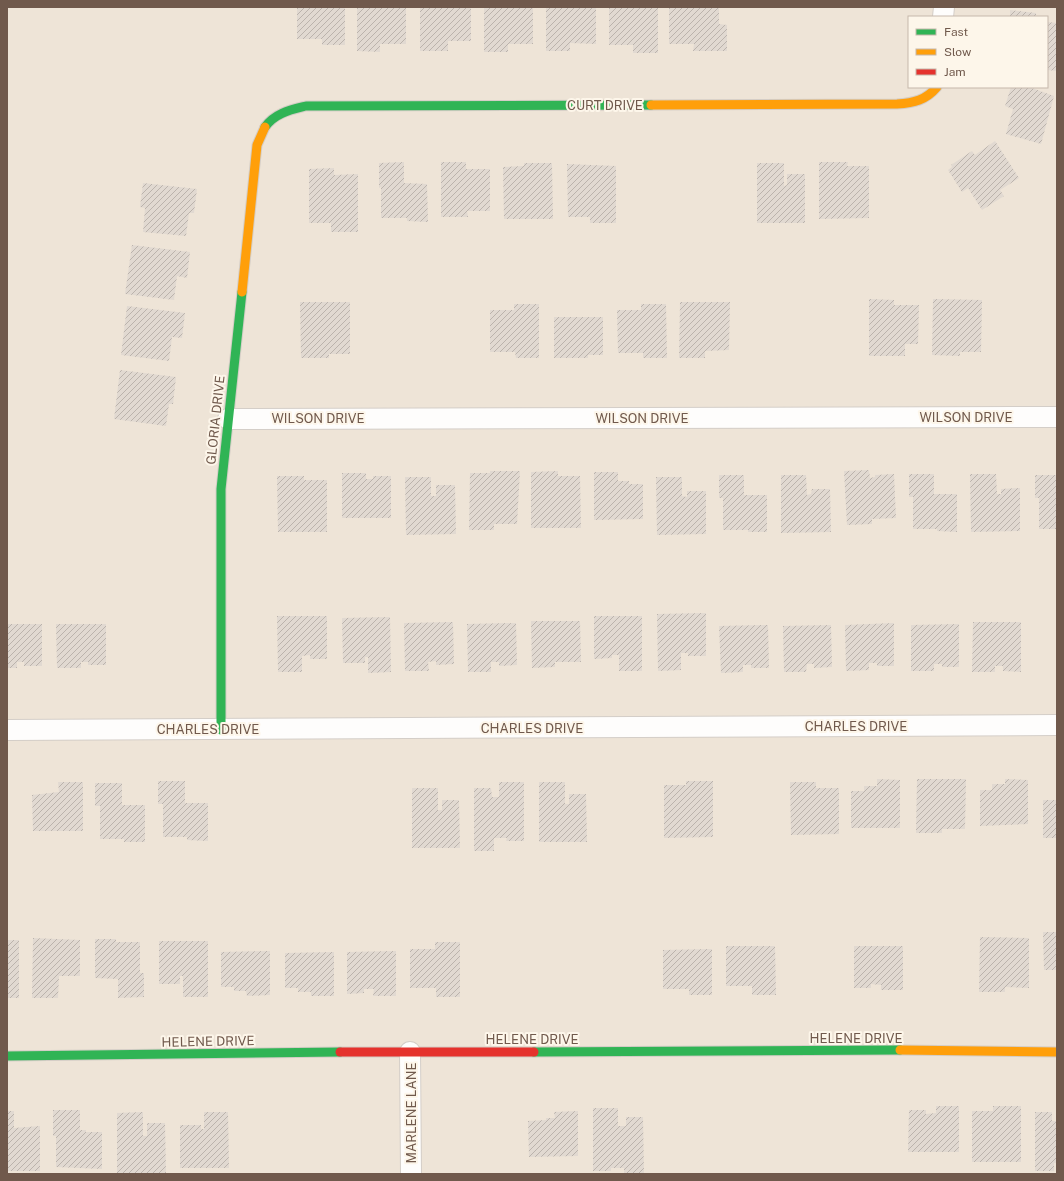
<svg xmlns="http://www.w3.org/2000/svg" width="1064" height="1181" viewBox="0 0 1064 1181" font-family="'Public Sans',sans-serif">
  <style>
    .residential { fill: #eee4d7; fill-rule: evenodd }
    .building { fill: url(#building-hatch) }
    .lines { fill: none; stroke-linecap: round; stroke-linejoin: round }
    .street-casing { stroke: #d4cec8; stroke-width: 22 }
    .fast-casing { stroke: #d4cdc6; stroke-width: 11 }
    .slow-casing { stroke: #d4cdc6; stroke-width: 11 }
    .jam-casing { stroke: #d4cdc6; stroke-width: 11 }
    .street { stroke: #fefdfc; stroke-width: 20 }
    .fast { stroke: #30b455; stroke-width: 9 }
    .slow { stroke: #ff9f0a; stroke-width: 9 }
    .jam { stroke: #e5322d; stroke-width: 9 }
    .labels { text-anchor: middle; stroke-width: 4; stroke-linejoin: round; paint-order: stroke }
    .street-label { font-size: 13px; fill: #70594c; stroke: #fdf6ea }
  </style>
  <defs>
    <pattern id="building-hatch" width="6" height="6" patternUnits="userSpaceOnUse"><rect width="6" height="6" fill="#e1d9d1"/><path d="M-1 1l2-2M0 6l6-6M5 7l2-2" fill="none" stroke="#bbb3ac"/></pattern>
  </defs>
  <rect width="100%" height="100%" fill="#f5f1e9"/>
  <path class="residential" d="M7,7H1057V1174H7ZM909,17H1047V87H909Z"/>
  <g class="building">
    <path d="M297,7H345V45H322V39H297Z"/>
    <path d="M357,7H406V44H380V52L357,51Z"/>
    <path d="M420,7H471V41H448V51H420Z"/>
    <path d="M484,7H533V44H508V52H484Z"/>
    <path d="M546,7H596V44L570,43V51H546Z"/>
    <path d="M609,7H658V53H633V45H609Z"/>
    <path d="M669,7H719V24L727,25V51H693L694,44H669Z"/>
    <path d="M1010,10L1036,13V17H1010Z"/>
    <path d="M1047,22L1057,23V71L1047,70Z"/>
    <path d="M1011,87H1029L1054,96L1041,144L1006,134L1013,109L1005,106Z"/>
    <path d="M995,141L1019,178L1000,190L1004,196L982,210L968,188L962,192L948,170L952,167L951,165L972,151L975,155Z"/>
    <path d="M404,162V183L427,184L428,222L407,221V218H381V187L379,188V163Z"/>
    <path d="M441,162H466V169H490V211H467L468,217H441Z"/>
    <path d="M819,162H848L847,166H869V218L819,219Z"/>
    <path d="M524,163H552L553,219H504L503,167L524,166Z"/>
    <path d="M757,163H784V186L787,185V174H805V223H757Z"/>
    <path d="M567,164L616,166V223H590V217H568Z"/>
    <path d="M334,168V175L358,174V232H331V223H309V169Z"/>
    <path d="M143,183L197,189L194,213H189L186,236L143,232L145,208L140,207Z"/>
    <path d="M132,245L190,252L187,278L177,276L174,300L125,294Z"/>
    <path d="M869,299L894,300V305H919L918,344H905V356H869Z"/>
    <path d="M933,299L982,300L981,352H960V356L932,355Z"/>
    <path d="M300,302H350V354H329V358H301Z"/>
    <path d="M680,302H730L729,350L705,351V358H679Z"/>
    <path d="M514,304H539V358H516L515,352H490V310H514Z"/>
    <path d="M641,304H666L667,358H643V353H618L617,310H641Z"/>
    <path d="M127,306L185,313L182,338L172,337L169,361L121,355Z"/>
    <path d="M554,317H603V355H588V358H554Z"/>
    <path d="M120,370L176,377L173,404H169L166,426L114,419Z"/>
    <path d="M869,470L870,478L875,477V475L894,474L896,518L872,519V524L847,525L844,471Z"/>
    <path d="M490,471H520L517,524H494V530H469L470,473H490Z"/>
    <path d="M558,471V476H580L581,528H531V472Z"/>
    <path d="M594,472H618V481H629V484H643V519L594,520Z"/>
    <path d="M342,473H366V479H373V476H391V518H342Z"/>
    <path d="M909,474H934V494H957V532L937,531V529H913V497H909Z"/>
    <path d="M970,474H996L997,494H1001V489L1020,488V531L971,532Z"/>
    <path d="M719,475H744V495H767V532H748V530H723V498H719Z"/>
    <path d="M781,475H806L807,495L811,494L812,489H830L831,532L781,533Z"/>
    <path d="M1035,475H1057V529H1039V498H1035Z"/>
    <path d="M277,476H304V480H327V532H278Z"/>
    <path d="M405,477H431V496H436V485H455L456,534L406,535Z"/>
    <path d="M656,477H682V496L687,497V491H706V534L657,535Z"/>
    <path d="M706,613V656H688V653H681V670L658,671L657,614Z"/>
    <path d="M277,616H327V659H310V655L302,656V672H278Z"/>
    <path d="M594,616H642V671H619V655H612V658L594,659Z"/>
    <path d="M390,617L391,672L368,673V657H365V663H343L342,618Z"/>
    <path d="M531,621H580L581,662H555V667L532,668Z"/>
    <path d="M453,622L454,664L436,665V661L428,662L429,671H405L404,623Z"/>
    <path d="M973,622H1021V672L1003,671V666H995V672H972Z"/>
    <path d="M516,623L517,665L499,666V662H491V672H468L467,624Z"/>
    <path d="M894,623V666H877V663H869V670L846,671L845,625Z"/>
    <path d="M7,624H42V666H24V662H17V668H7Z"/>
    <path d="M56,624H106V665H88V662H81V668H57Z"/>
    <path d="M959,624V667H942V664H934V671H911V625Z"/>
    <path d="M768,625L769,668H751V665H743V672L721,673L719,626Z"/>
    <path d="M831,625L832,667L814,668V664H807L806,672H784L783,626Z"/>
    <path d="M877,779L900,780V828H851V791H864V786H877Z"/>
    <path d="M917,779H966L965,829H942V833H916Z"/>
    <path d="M1005,779L1028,780V824L980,826V790H992V784H1005Z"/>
    <path d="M158,781H185V803H208V841L187,840V837H163V804H158Z"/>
    <path d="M686,781H713V837L664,838V785H686Z"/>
    <path d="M58,782H83V831H33L32,795L59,792Z"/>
    <path d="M499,782H524V841H506L507,838H494V851H474V788H491L492,797H499Z"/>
    <path d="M539,782H565V804H569V794H586L587,842H539Z"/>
    <path d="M790,782H816V788H839V834L791,835Z"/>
    <path d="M95,783H122V805H145V842H124V839H100V806H95Z"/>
    <path d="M412,788H438V810H442V800H459L460,848H412Z"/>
    <rect x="1043" y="800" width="14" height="38"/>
    <path d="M1043,932H1057V970H1044Z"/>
    <path d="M980,937L1029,938V988L1005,987V992H979Z"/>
    <path d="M33,938L80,940V976H59L58,998H32Z"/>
    <path d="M95,939H116V942H140V973H144V997L118,998V979L95,978Z"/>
    <rect x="7" y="940" width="12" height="58"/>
    <path d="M159,941H208V997H183V976H180V984H159Z"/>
    <path d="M435,942H460V997H436V988H410V949H435Z"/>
    <path d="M726,946H775L776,995H752V986H726Z"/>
    <path d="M854,946H903V990H881V985L871,984V988H854Z"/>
    <path d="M712,949V995H689V989H663V950Z"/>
    <path d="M270,951V995L247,996L246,991H234V987H221V952Z"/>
    <path d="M396,951V996H373L374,989H364V993L347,994V952Z"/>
    <path d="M334,952V996H311V992H298V988H285V953Z"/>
    <path d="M936,1106H959V1152H908L909,1110H926V1114L936,1113Z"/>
    <path d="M993,1106H1021V1162H972V1111H993Z"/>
    <path d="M593,1108H618V1126H626V1117H643L644,1174H624V1168H611V1171H593Z"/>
    <path d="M53,1110H80V1130H86V1132H102V1169L56,1167V1136H53Z"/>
    <path d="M7,1111H14V1128L40,1126V1171H7Z"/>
    <path d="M578,1111V1156L529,1157L528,1121L546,1120V1118H555L554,1112Z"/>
    <path d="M143,1112V1136H147V1123H165L166,1173H117V1113Z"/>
    <path d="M204,1112H228L229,1168H180V1125H201V1129H204Z"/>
    <path d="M1035,1112H1052V1121H1057V1163H1054V1171H1035Z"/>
  </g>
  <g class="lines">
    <defs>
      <g id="street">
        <path d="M943,17L944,7"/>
        <path d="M228,419L1057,417"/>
        <path d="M7,730L1057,725"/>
        <path d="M410,1052L411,1174"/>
      </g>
      <g id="fast">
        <path d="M265,127C275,113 290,110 306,106L651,105"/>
        <path d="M221,730V489L242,292"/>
        <path d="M534,1052L900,1050"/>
        <path d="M7,1056L340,1052"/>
      </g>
      <g id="slow">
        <path d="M651,105L897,104C914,103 926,100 937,87"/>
        <path d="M242,292L257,145L265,127"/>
        <path d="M900,1050L1057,1052"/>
      </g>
      <path id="jam" d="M340,1052H534"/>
    </defs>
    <use href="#street" class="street-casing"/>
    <use href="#fast" class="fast-casing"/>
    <use href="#slow" class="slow-casing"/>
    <use href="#jam" class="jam-casing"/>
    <use href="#street" class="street"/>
    <use href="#fast" class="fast"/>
    <use href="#slow" class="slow"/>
    <use href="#jam" class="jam"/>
  </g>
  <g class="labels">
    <g class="street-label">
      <text x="605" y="110">CURT DRIVE</text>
      <text x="966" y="422">WILSON DRIVE</text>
      <text x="318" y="423">WILSON DRIVE</text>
      <text x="642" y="423">WILSON DRIVE</text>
      <text transform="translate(215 420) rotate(-84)" y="5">GLORIA DRIVE</text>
      <text x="856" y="731">CHARLES DRIVE</text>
      <text x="532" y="733">CHARLES DRIVE</text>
      <text x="208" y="734">CHARLES DRIVE</text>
      <text x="856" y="1043">HELENE DRIVE</text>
      <text x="532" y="1044">HELENE DRIVE</text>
      <text transform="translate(208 1041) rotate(-1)" y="5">HELENE DRIVE</text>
      <text transform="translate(411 1113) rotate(-90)" y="5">MARLENE LANE</text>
    </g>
  </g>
  <rect width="1064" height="1181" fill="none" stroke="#70594c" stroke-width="16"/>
  <rect x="908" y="16" width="140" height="72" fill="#fdf6ea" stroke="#c5b7ab"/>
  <rect x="916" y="29" width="20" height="6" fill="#30b455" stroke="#c5b7ab"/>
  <text x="944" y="36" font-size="12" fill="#70594c">Fast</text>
  <rect x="916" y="49" width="20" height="6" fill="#ff9f0a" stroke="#c5b7ab"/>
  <text x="944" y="56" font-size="12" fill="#70594c">Slow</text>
  <rect x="916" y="69" width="20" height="6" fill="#e5322d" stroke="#c5b7ab"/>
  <text x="944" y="76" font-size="12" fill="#70594c">Jam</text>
</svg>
